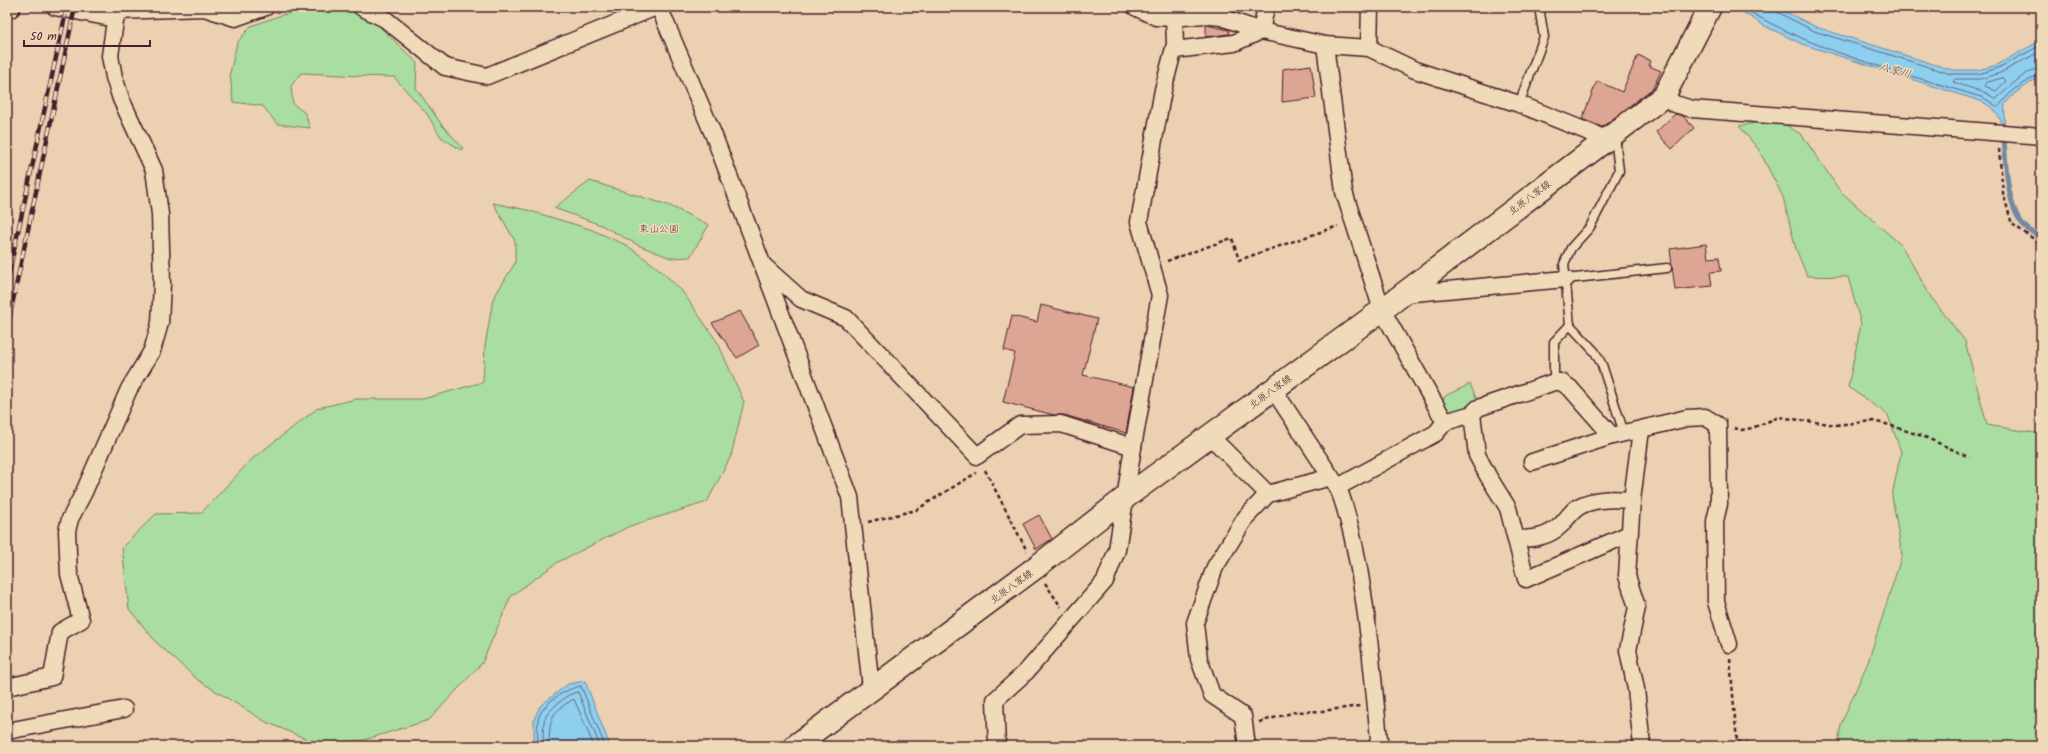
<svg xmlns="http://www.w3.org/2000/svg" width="2048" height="753" viewBox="0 0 2048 753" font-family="Kalam,'Klee One',sans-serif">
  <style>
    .green { fill: #a9dea0; stroke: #7a7e66 }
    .water { fill: #8ecff0; stroke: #7389a1 }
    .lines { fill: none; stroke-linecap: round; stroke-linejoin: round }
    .shore { stroke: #65657a; stroke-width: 1 }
    .stream { stroke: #7389a1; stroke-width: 5 }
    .building { fill: #dda694; stroke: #4a1f2b }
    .service-casing { stroke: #4a1f2b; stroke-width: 11 }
    .minor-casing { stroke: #4a1f2b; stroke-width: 19 }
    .tertiary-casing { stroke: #4a1f2b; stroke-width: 23 }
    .secondary-casing { stroke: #4a1f2b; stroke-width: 25 }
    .path { stroke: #4a1f2b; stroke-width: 2.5; stroke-dasharray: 4 3; stroke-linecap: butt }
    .service { stroke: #efdab9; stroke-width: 8 }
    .minor { stroke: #efdab9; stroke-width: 16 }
    .tertiary { stroke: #efdab9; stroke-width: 20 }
    .secondary { stroke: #efdab9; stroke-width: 22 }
    .rail-casing { stroke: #4a1f2b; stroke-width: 4.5 }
    .rail { stroke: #efdab9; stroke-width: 3; stroke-dasharray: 9; stroke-linecap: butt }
    .labels { text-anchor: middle; stroke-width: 3; stroke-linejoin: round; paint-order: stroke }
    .street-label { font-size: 10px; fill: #4a1f2b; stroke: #efdab9 }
    .park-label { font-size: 10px; fill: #583c3d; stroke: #efdab9 }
    .water-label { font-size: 11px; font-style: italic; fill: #584252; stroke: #efdab9 }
  </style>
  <rect width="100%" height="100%" fill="#ebd0b2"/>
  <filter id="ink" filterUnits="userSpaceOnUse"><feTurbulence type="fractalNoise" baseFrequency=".025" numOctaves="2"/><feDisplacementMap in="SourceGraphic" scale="8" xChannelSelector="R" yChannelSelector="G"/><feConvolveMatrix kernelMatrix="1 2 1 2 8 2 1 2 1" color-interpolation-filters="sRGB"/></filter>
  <g filter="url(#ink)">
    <g class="green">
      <path d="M316,7H348L376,23L417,63L416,88L442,125L463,148L461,150L441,137L427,114L394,77C362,77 332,74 301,73L291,86L293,104L305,113L310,128L277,124L263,106L233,102L230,73L237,43L251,26L282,15Z"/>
      <path d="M1776,119L1802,135L1840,191L1901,245L1931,297L1965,341L1987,425L2041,434V746H1838L1841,724L1868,662L1902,555L1892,496L1901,452L1888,415L1848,387L1861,324L1848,277L1807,276L1796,249L1783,197L1759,150L1739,126Z"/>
      <path d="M590,181L668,205L709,225L690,257L671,258L640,246L601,225L554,208Z"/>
      <path d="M493,203L527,210L590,229L626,245L658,268L682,291L718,343L744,402L731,456L707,502L630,526L558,562L511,596L482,663L429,720L364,740L318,744L266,722L198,680L157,643L129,609L122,547L156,514L201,513L252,459L318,408L356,399H423L483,382L485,346L493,299L515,263V241Z"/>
      <path d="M1470,384L1478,402L1452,417L1441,406L1445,396Z"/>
    </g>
    <g class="water">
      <path d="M1735,7H1776L1816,27L1952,70H1978L1997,65L2041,40V76L2015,93L2005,104L2004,127L1995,110L1983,102L1802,44L1763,25Z"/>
      <path d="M585,681L610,746H534V720L540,706L568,684Z"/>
    </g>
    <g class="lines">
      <g class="shore">
        <path d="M1742,7C1815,53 1903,72 1984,98L1998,107L2013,90L2041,73"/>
        <path d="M1775,7L1777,12L1814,31L1951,74H1979L1998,68L2041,45"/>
        <path d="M2041,51L2000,73L1980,79H1955L1953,82L1986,93L1996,99C2007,90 2026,69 2041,68"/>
        <path d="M2003,78L2006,81L1996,91L1985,86L1986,83Z"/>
        <path d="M538,746C538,738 537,728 538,720C542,703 565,689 581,686L605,746"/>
        <path d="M543,746C544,719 540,718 562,700C567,696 571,693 578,692L600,746"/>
        <path d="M549,746C550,719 549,713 574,699L594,746"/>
      </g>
      <path class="stream" d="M2004,135C2005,157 2007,199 2018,217C2023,227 2031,232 2041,237"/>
    </g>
    <g class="building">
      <path d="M1206,25L1229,30V34L1206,37Z"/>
      <path d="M1638,55L1651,61L1649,66L1661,71L1653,88L1602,127L1582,119L1597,81L1622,92Z"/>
      <path d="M1311,65L1316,98L1282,102L1283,69Z"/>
      <path d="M1675,114L1683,116L1694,128L1672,149L1656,132Z"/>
      <path d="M1706,244L1708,258L1719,257L1721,271L1710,272L1712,286L1675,290L1670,249Z"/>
      <path d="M1041,305L1097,319L1083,375L1134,387L1126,433L1064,415H1054L1003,402L1015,353L1004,350L1012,316L1037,322Z"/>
      <path d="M740,311L759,345L737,358L712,323Z"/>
      <path d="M1039,515L1052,539L1036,549L1023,524Z"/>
    </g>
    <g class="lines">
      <defs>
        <g id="service">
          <path d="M1519,104L1544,37L1539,7"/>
          <path d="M1566,279L1667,268"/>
          <path d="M1570,325L1595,352L1602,365L1624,433"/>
          <path d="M1554,382V342L1570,325L1564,264L1571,248L1590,227L1619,171L1615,137"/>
        </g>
        <g id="minor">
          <path d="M55,7L116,19"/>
          <path d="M361,7L385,19L445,67L487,76L656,7"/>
          <path d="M659,7L714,136L850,497L871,688"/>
          <path d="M1135,7L1156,17L1174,18L1203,15L1221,17L1261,31L1325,45L1369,48L1415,70L1519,104L1606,139"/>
          <path d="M116,11L204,8L235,18L266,7"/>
          <path d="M1325,45L1344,192L1382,310L1445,422"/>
          <path d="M1369,48L1370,7"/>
          <path d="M1174,50L1234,43L1261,31L1266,7"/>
          <path d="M1664,96L1675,104L1692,109L2041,136"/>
          <path d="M764,266L801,299L846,318L977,456L1020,425L1061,424L1133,447"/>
          <path d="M1403,294L1566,279"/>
          <path d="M1273,389L1331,477"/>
          <path d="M1472,414L1477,455L1488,476L1508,508L1526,579L1629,534"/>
          <path d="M1641,430L1632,500L1627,576L1637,607L1628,650L1636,689L1642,746"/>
          <path d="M1209,435L1268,494"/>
          <path d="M1532,462L1612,436L1687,418L1705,417L1718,425L1719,504L1715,521L1716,602L1729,644"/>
          <path d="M1338,487L1436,433L1445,422L1472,414L1478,408L1554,382H1561L1570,388L1612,436"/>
          <path d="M1516,539C1534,539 1549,537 1562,524C1568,517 1574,508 1582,505C1598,498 1615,499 1632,500"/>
          <path d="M7,687L52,677L60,632L81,620L69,574L67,531L70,519L84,492L129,389L152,351L160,323L162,283L160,214L154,170L121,99L114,77L110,56L117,7"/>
          <path d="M7,731L124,709"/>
          <path d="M997,746L995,700L1026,672L1105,581L1117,550L1133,447L1160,295L1139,222L1163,90L1175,44L1174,18"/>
          <path d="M1247,746L1243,716L1212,695L1199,659L1195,623L1215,567L1246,517L1268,494L1331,477C1342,491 1346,513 1351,530C1367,598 1372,669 1379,739L1377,746"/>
        </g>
        <path id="tertiary" d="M7,8L10,7"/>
        <path id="secondary" d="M795,746L1035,568L1126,497L1382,310L1664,96L1710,7"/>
      </defs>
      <use href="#service" class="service-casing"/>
      <use href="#minor" class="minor-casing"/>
      <use href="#tertiary" class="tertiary-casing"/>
      <use href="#secondary" class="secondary-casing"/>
      <g class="path">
        <path d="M1999,149L2003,193L2012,224L2041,244"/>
        <path d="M1167,261L1232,238L1239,260L1338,226"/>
        <path d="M1734,428L1742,430L1752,428L1779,417L1836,425L1872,421L1886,424L1925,437L1969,457"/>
        <path d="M985,470L1027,551"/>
        <path d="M868,522L916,510L976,473"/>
        <path d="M1045,583L1061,607"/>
        <path d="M1730,659L1737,742L1752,743V746"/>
        <path d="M1259,722L1295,712L1322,711L1360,706"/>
      </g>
      <use href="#service" class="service"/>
      <use href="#minor" class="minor"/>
      <use href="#tertiary" class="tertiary"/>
      <use href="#secondary" class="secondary"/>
      <defs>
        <g id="rail">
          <path d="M7,282L67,7"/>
          <path d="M7,329L75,7"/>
        </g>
      </defs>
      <use href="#rail" class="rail-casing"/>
      <use href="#rail" class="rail"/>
    </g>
  </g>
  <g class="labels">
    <g class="street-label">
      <text transform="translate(1529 197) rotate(-37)" y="4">北原八家線</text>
      <text transform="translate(1270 391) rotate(-36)" y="4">北原八家線</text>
      <text transform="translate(1011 586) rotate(-36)" y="4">北原八家線</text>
    </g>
    <g class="park-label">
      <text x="659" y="232">東山公園</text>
    </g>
    <g class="water-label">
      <text transform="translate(1895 70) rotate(15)" y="4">八家川</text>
    </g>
  </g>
  <rect width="2048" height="753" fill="none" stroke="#efdab9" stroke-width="24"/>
  <rect x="12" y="12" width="2024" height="729" fill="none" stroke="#4a1f2b" stroke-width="1.5" filter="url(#ink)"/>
  <path d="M24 40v6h126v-6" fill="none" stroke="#4a1f2b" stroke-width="2"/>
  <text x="30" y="40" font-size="12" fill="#4a1f2b" stroke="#efdab9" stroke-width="3" paint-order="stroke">50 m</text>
</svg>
